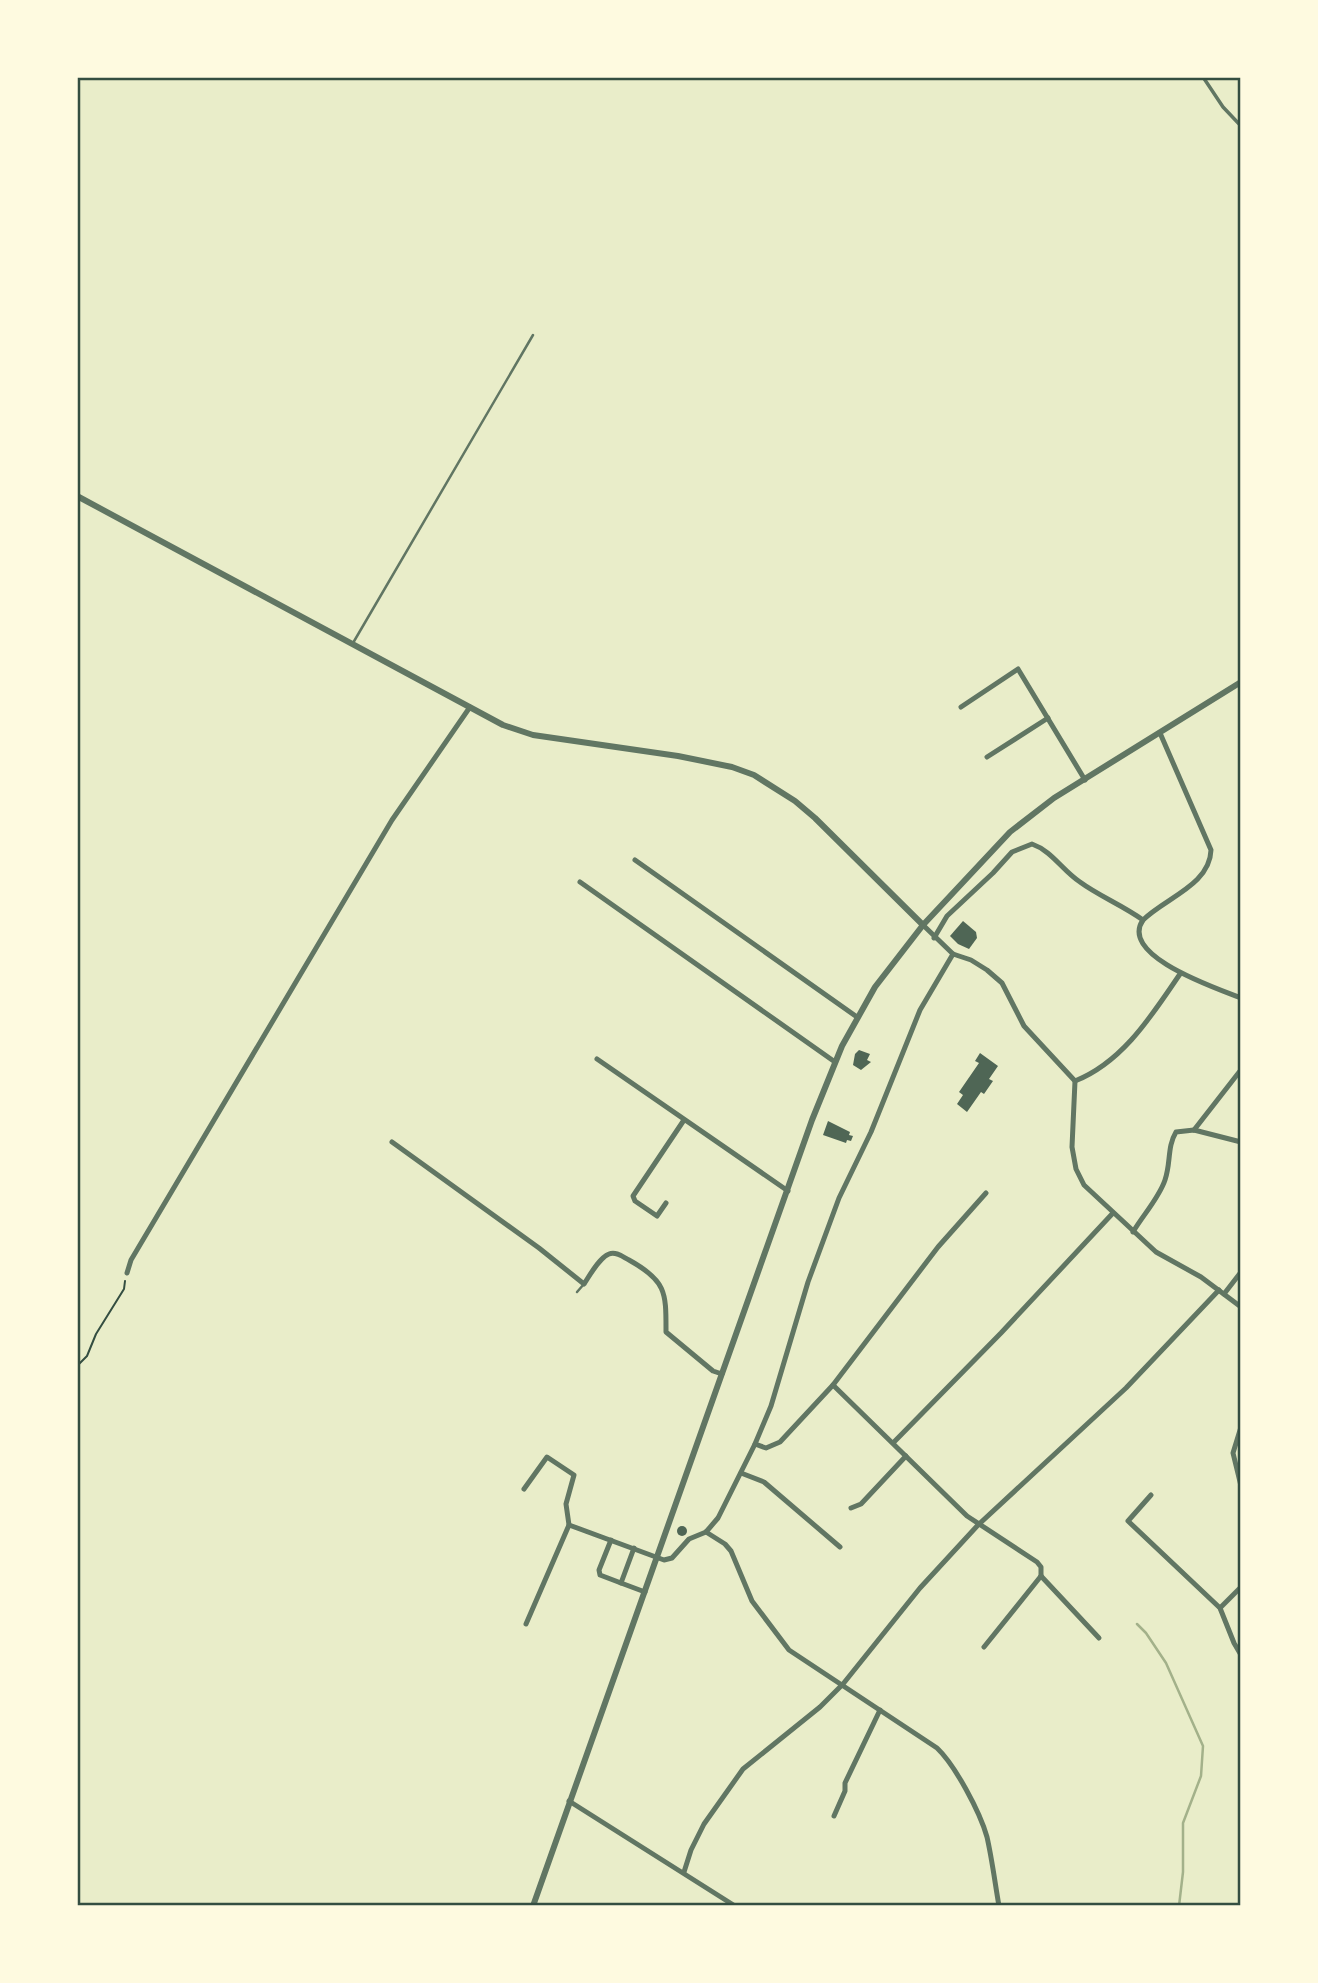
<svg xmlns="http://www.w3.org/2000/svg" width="1318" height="1983" viewBox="0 0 1318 1983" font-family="'Crimson Pro',serif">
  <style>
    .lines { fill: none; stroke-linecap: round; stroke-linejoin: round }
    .stream { stroke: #a3b18a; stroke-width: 2.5 }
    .building { fill: #4f6655 }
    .path { stroke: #344e41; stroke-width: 2 }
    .service { stroke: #617663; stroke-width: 2.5 }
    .pedestrian { stroke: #617663; stroke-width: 3.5 }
    .minor { stroke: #617663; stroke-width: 5 }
    .tertiary { stroke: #617663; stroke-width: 6 }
    .neatline { fill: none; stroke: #344e41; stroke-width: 2.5 }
  </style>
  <rect width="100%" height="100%" fill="#e9edc9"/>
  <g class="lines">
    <path class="stream" d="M1137,1624L1146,1633L1166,1663L1203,1746L1201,1776L1183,1823V1872L1179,1906"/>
  </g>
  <g class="building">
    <path d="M963,921L976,932L977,938L969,949L958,944L950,936Z"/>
    <path d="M859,1050L870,1054L867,1060L871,1062L861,1070L853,1065L855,1054Z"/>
    <path d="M980,1053L998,1066L989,1079L993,1081L984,1094L981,1092L967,1112L957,1104L963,1095L959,1092L979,1063L975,1061Z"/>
    <path d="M828,1121L850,1132L849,1135L853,1136L851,1141L847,1140L846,1143L823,1135Z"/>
    <circle cx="682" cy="1531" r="5"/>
  </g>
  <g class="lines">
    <path class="path" d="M77,1366L87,1356L96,1334L124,1289L125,1281"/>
    <g class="service">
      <path d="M353,643L533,335"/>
      <path d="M577,1292L584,1284"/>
    </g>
    <path class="pedestrian" d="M1203,77L1223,107L1241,126"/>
    <g class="minor">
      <path d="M961,707L1018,669L1085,780"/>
      <path d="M1160,733L1211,850C1210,885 1165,898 1143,920C1118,956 1219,989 1241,998"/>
      <path d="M987,757L1048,718"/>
      <path d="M635,860L857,1017"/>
      <path d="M580,882L835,1062"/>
      <path d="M923,925L953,954L971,960L987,970L1002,983L1024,1026L1075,1081L1072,1147L1076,1169L1084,1185L1156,1252L1201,1277L1241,1307"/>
      <path d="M934,938L947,916L993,873L1012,852L1032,844C1052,851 1062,870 1080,882C1099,896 1122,905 1143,920"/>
      <path d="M597,1059L788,1191"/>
      <path d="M1075,1081C1123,1062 1152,1015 1180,974"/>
      <path d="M1194,1130L1240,1071"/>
      <path d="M392,1142L539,1248L584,1284C590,1275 599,1258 609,1254C616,1251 623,1257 629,1260C667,1281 666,1293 666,1332L713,1371L722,1374"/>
      <path d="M666,1203L657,1216L635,1201L633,1196L684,1120"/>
      <path d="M1133,1232C1143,1215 1159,1198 1165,1180C1171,1163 1167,1147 1176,1132L1194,1130L1241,1142"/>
      <path d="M127,1273L131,1260L392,820L470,707"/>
      <path d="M1224,1294L1241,1272"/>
      <path d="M833,1385L967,1516L1037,1562L1041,1567V1576"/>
      <path d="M1241,1427L1233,1453L1241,1486"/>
      <path d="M894,1442L1001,1333L1113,1213"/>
      <path d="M755,1444L766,1448L780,1442L833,1385L938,1247L986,1193"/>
      <path d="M741,1473L764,1482L840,1547"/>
      <path d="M524,1489L547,1457L574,1475L566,1504L569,1525L664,1560L672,1558L689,1539L706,1532L718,1518L755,1444L771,1406L808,1282L839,1198L871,1132L920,1010L953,954"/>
      <path d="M1151,1495L1128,1521L1220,1608L1234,1643L1241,1655"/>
      <path d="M851,1508L861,1504L906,1456"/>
      <path d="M706,1532L725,1544L731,1551L752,1601L789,1650L937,1748C955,1765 980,1812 987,1837C992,1859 995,1883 999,1906"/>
      <path d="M611,1540L599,1570L600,1575L621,1583"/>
      <path d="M634,1548L621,1583L645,1592"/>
      <path d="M1041,1576L1099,1638"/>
      <path d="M1220,1608L1241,1587"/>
      <path d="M526,1624L569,1525"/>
      <path d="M984,1647L1041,1576"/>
      <path d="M569,1801L735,1906"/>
      <path d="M834,1816L845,1791V1783L880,1710"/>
      <path d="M684,1872L691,1850L704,1824L743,1769L820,1707L843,1684L920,1588L978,1525L1126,1388L1219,1290"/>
    </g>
    <g class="tertiary">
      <path d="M77,496L503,725L533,735L678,756L732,767L754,775L795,801L815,818L923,925"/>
      <path d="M533,1906L812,1120L842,1046L875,987L923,925L1010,832L1054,798L1241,682"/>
    </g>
  </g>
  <rect width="1318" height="1983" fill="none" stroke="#fefae0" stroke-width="158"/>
  <rect x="79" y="79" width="1160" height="1825" class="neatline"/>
</svg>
